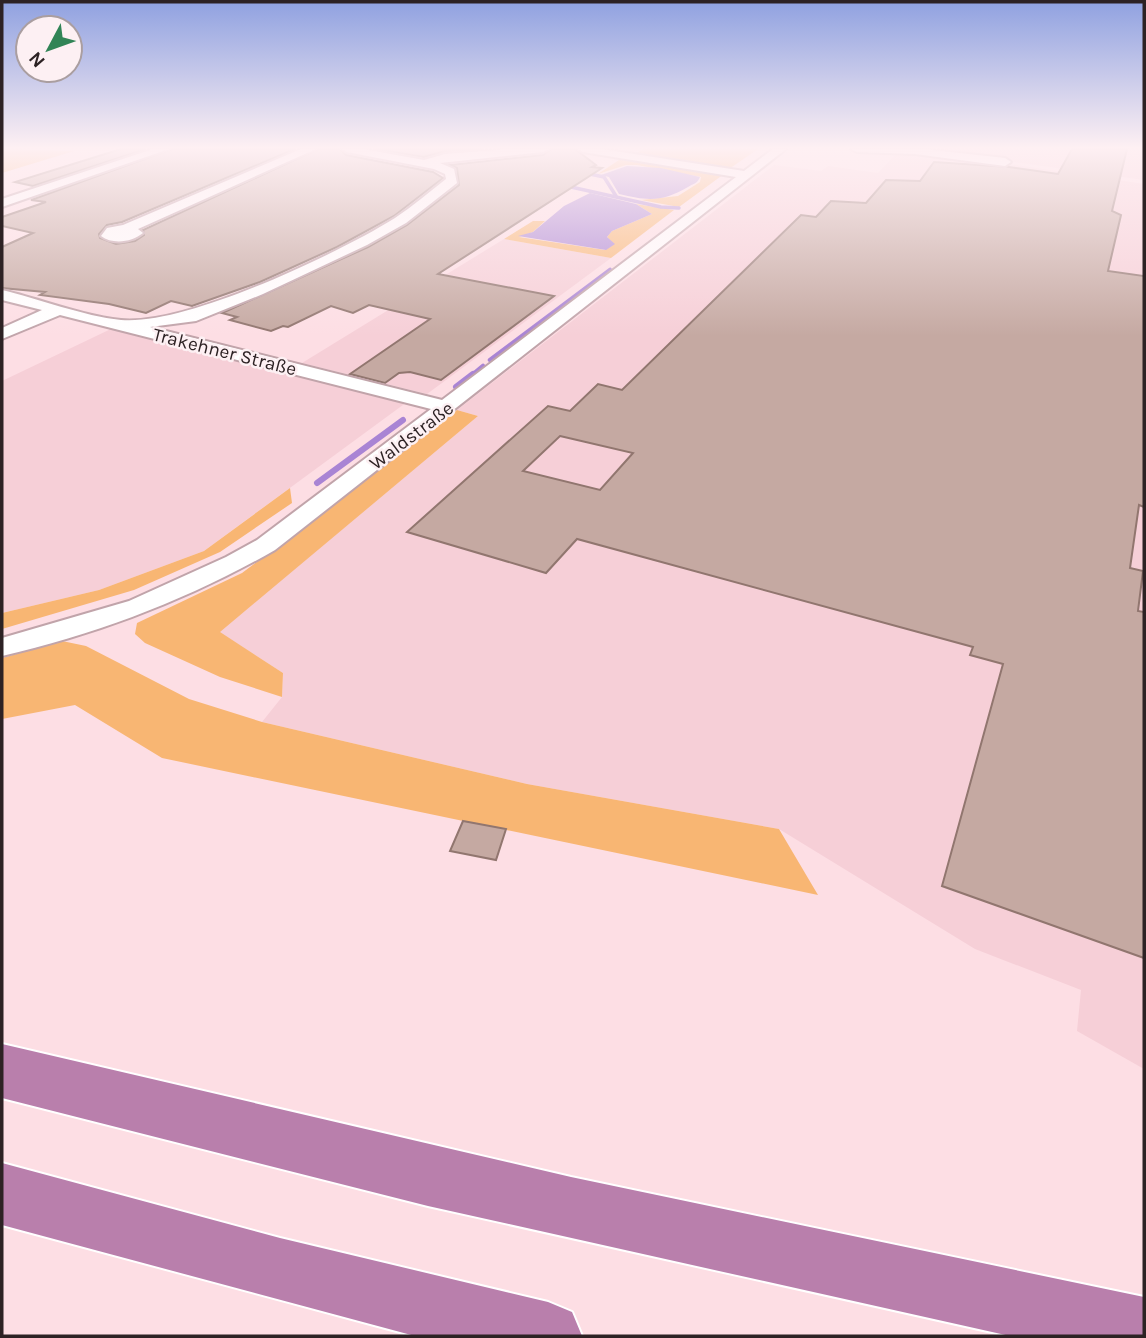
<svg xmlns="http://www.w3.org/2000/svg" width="1146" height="1338" viewBox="0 0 1146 1338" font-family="Karla,sans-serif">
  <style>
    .built { fill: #f6cfd7 }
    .green { fill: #f8b673 }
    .water { fill: #a984d4 }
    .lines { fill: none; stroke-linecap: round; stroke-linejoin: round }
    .stream-far2 { stroke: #a984d4; stroke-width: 3.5 }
    .stream-far1 { stroke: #a984d4; stroke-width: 4.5 }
    .stream { stroke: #a984d4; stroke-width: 6 }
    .building { fill: #c5a9a2; stroke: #91766f; stroke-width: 2; fill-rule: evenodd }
    .street-casing { stroke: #c1a4aa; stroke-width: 4 }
    .highway-casing { stroke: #fff; stroke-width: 4 }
    .street { fill: #fff; fill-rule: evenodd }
    .highway { fill: #b97fac; fill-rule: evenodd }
    .labels { text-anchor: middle; stroke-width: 5; stroke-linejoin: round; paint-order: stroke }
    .far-street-label { font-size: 19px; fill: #2d2224; stroke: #fdf0f3 }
  </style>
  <rect width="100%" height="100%" fill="#fddee4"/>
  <g class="built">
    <path d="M895,149H1144V180L972,156Z"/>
    <path d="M898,152L968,158L1144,184V1069L1077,1031L1081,990L975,949L779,829L527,784L262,722L282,697L283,673L219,632L478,416L457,410L774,165L821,171L828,166L878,173Z"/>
    <path d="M504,239L611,258L427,394L302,363Z"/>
    <path d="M113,328L407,402L204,551L99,590L2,613V381Z"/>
  </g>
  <g class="green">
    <path d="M2,149L74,151L2,173Z"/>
    <path d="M643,149H758L729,169L636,154Z"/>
    <path d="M622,158L724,174L679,207L641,200L678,196L700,182L701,177L637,165H626L598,174Z"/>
    <path d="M636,204L674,210L611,258L504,239L533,221H545L533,232L519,237L605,250L614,244L607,237L612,231L652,214Z"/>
    <path d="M457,410L478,416L220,632L283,673L282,697L220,677L145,643L135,634L137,623L242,573Z"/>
    <path d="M290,488L292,503L220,552L134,590L2,629V613L99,590L204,551Z"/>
    <path d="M62,641L86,646L189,699L262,722L527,784L779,829L818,895L162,758L75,705L2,719V658Z"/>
  </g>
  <g class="water">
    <path d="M627,166L661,168L700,177C697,184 694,183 688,187C662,202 648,201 619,194L609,177L601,175Z"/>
    <path d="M590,193L636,204L652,214L612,231L607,237L615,244L606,250L518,236L533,232L564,206Z"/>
  </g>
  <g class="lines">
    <g class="stream-far2">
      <path d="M585,173L604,177L616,196"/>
      <path d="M562,185L661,207L679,208"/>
    </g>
    <g class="stream-far1">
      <path d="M490,360L610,270"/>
      <path d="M471,376L483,366"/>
    </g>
    <g class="stream">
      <path d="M456,387L473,374"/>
      <path d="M317,483L403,420"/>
    </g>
  </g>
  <g class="building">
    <path d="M121,149H146L33,186L15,182Z"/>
    <path d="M172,149H295L122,222L107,225L99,234L100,238L116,244L135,241L144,235L143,230L318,149H340L346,155L433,172L443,178L394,216L337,247L260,282L192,306L171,301L146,313L109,304L40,295L45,292L2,288V247L33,233L2,226V217L46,202L31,200Z"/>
    <path d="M375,149H482L445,151L424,157Z"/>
    <path d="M551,149H575L596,165L592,167L602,168L438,274L554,296L441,380L410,372L399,373L385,383L350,374L430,319L369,305L353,313L331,306L288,327L283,326L271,331L230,320L237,317L222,313L368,247L407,225L459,185L457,168L450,165L543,155Z"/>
    <path d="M1072,149H1127L1112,211L1121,215L1108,271L1144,276V507L1139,505L1130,568L1143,571L1138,611L1144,612V958L942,886L1003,664L970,655L973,647L577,539L546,573L407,532L548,406L570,411L598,384L622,390L801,215L816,217L831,201L866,203L886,180L920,181L934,162L1009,167L1058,174ZM560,436L633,453L600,490L523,471Z"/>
    <path d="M463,821L506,829L496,860L450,851Z"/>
  </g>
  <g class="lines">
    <defs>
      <g id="street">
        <path d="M153,149H169L2,207V199Z"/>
        <path d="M301,149H316L138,229L143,233C132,242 113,245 101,236L107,228L123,225Z"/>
        <path d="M342,149H363L424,160L445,154L510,149H549L543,152L440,163L454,169L457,183L406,223L367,245L263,294L196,321L150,327L442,400L736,177L583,152L578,149H602L744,171L773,149H786L275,550C189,599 98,634 2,656V638L129,601L226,557L257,540L431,409L60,315L2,339V328L42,310L2,300V290C40,299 83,316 121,320C186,326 339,253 395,218C413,206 429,192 446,179L445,174L434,169L347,152Z"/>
        <path d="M851,149H923L1005,158L1011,162L1005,166L915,154L857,152Z"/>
      </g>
      <g id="highway">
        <path d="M2,1044L571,1177L1144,1297V1336H1010L428,1206L2,1098Z"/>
        <path d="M2,1163L280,1238L548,1302L572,1312L582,1336H415L2,1225Z"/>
      </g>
    </defs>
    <use href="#street" class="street-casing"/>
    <use href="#highway" class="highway-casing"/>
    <use href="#street" class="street"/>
    <use href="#highway" class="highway"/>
  </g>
  <linearGradient id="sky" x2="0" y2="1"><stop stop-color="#8fa1e0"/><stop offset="0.44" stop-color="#fef0f3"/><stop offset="1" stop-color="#fef0f3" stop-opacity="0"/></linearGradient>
  <rect width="1146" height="336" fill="url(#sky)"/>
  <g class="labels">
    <g class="far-street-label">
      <text transform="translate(225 351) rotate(14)" y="7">Trakehner Straße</text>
      <text transform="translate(411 435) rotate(-37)" y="7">Waldstraße</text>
    </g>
  </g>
  <rect width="1146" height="1338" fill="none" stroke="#2d2224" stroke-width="7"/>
  <g transform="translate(49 49) rotate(229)"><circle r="33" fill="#fdf0f3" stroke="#aa9ea0" stroke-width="2"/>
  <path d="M0-5L12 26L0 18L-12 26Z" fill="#318456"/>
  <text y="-10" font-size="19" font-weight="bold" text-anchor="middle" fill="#2d2224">N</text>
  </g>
</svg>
